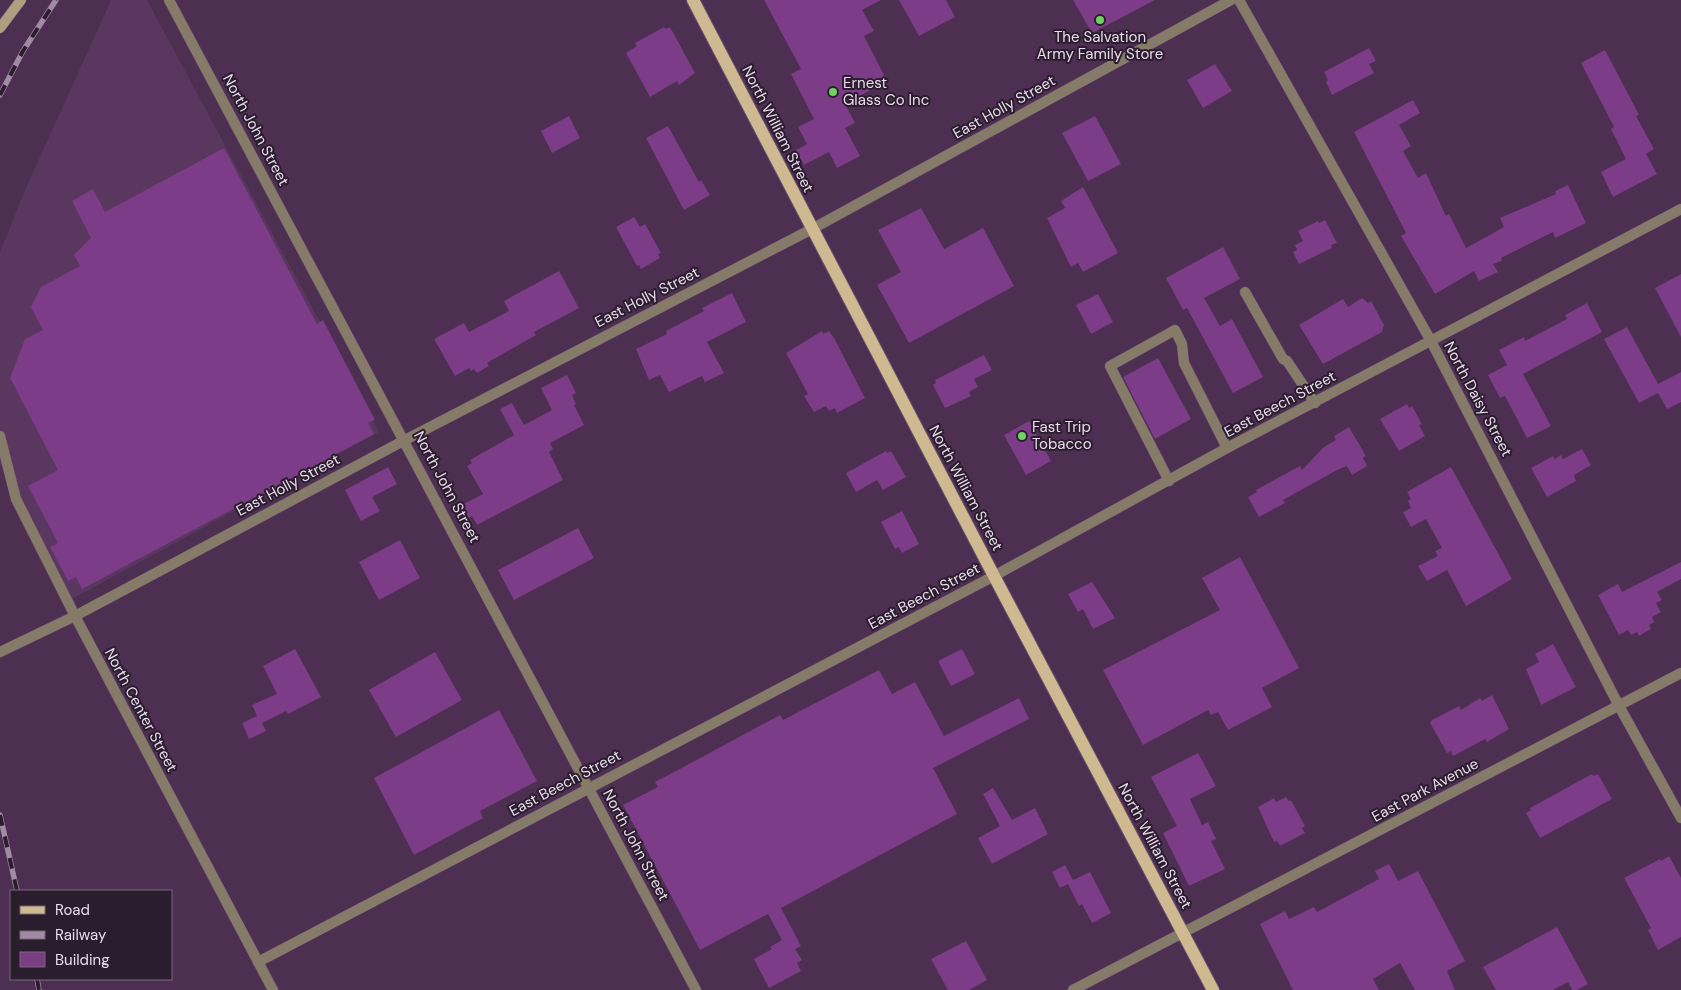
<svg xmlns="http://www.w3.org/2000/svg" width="1681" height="990" viewBox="0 0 1681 990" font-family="'DM Sans',sans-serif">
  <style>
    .built { fill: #59375f }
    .building { fill: #7c3c87 }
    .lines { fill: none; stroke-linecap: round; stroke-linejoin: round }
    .lane-casing { stroke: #694e6d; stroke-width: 11 }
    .street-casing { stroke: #694e6d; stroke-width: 11 }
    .secondary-casing { stroke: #694e6d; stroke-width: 11 }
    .primary-casing { stroke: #694e6d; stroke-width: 14 }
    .lane { stroke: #867b68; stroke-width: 10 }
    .street { stroke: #867b68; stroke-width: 10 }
    .secondary { stroke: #af9e7f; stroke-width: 10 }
    .primary { stroke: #cfb991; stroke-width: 12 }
    .rail-casing { stroke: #a18aa5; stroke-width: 5.5 }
    .rail { stroke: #2a1d2d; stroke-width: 4; stroke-dasharray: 11; stroke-linecap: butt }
    .poi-dot { fill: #6ed360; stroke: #2a1d2d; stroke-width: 2 }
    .labels { text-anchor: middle; stroke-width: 4; stroke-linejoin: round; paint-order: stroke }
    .poi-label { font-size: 15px; fill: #ecdaef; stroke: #2a1d2d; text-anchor: start }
    .street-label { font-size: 15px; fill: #ecdaef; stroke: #2a1d2d }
  </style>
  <rect width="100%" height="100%" fill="#4c2f51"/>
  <path class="built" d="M111,0H147L379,432L72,599L0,465V252L25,190Z"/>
  <g class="building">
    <path d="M764,0H881L862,10L874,31L864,36L887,81L845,104L855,123L845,128L860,156L837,168L829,152L804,165L796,150L807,144L798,127L814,119L791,74L801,69Z"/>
    <path d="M899,0H946L955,17L919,36Z"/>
    <path d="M1073,0H1155L1092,33Z"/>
    <path d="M664,27L666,29L670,27L695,73L679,85L677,81L650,97L626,53L637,46L635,43Z"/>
    <path d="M1369,48L1376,61L1369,64L1374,73L1332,95L1326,82L1328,80L1324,72Z"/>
    <path d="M1605,50L1639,115L1636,116L1654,149L1646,154L1657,174L1613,197L1601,172L1626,159L1611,129L1614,127L1581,63Z"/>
    <path d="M1215,64L1232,91L1203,108L1187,80Z"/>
    <path d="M1413,100L1420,113L1399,125L1411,146L1403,151L1418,178L1426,173L1446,216L1449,214L1466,248L1504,227L1500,218L1556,194L1555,191L1568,185L1586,223L1555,238L1553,232L1501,258L1502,261L1493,264L1498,272L1479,281L1474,271L1435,294L1401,236L1406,233L1354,132Z"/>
    <path d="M569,116L580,138L552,153L541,131Z"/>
    <path d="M1095,116L1121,164L1088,181L1062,133Z"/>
    <path d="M668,126L699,182L701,180L710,195L684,210L646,138Z"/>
    <path d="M224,148L317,324L323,320L375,420L368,423L374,434L82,589L76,577L68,581L50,547L58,543L28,486L58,470L10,378L25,339L43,330L31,307L41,287L80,266L74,255L91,238L72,201L93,189L105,212Z"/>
    <path d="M1083,187L1118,253L1083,272L1078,263L1071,267L1047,218L1065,208L1061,201Z"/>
    <path d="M921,208L944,249L983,228L1014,286L909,343L877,285L901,272L878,230Z"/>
    <path d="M634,217L640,227L645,224L661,253L658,254L660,258L641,269L639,265L637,266L616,227Z"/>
    <path d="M1325,220L1337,243L1331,245L1332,248L1299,264L1293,252L1297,250L1295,245L1303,241L1298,231L1318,221L1319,223Z"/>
    <path d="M1223,247L1240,279L1204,298L1220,326L1232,319L1263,377L1233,393L1187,308L1183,310L1166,278Z"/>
    <path d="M559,271L579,308L534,332L536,335L487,363L489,366L477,373L474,369L471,371L469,368L455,376L434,339L464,323L469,332L509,311L504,301Z"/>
    <path d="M1681,274V337L1655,288Z"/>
    <path d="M732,293L746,322L707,342L724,373L705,382L702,376L669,392L660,375L649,380L636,349L667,334L666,331L704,311L702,308Z"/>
    <path d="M1098,294L1113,322L1091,334L1076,305Z"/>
    <path d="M1362,298L1368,303L1371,301L1384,325L1382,332L1323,364L1299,325L1343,299L1348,307Z"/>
    <path d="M1587,303L1602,332L1523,374L1551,426L1527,438L1505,396L1500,398L1488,375L1507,365L1499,350L1524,337L1525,341L1567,319L1565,315Z"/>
    <path d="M1627,327L1658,384L1681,372V402L1667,409L1658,393L1639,403L1604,339Z"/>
    <path d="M822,331L823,334L829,331L834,338L865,398L837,413L835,408L829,411L826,406L814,412L804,396L808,394L786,353Z"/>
    <path d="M984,355L992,370L974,379L978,387L969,392L971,396L945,408L933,385L936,383L935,380Z"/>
    <path d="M1158,358L1191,419L1155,439L1123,377Z"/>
    <path d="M567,375L576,393L572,395L576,404L574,405L584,425L550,443L553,449L549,452L563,480L477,525L472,516L463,521L456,508L483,494L467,466L472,463L470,460L514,435L500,409L512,403L524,425L552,410L541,388Z"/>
    <path d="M1407,404L1409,408L1412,406L1422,424L1419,425L1425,436L1399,451L1380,419Z"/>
    <path d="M1029,421L1051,461L1026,475L1004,435Z"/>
    <path d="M1349,427L1366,456L1363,458L1367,466L1352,475L1347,466L1339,469L1283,500L1285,503L1259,517L1248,497L1257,492L1256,490L1300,466L1302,470L1324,447L1336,440L1334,436Z"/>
    <path d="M1582,449L1591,465L1574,475L1576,481L1547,497L1531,468L1553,456L1555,459L1561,455L1563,459Z"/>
    <path d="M886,451L887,453L891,451L906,477L883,490L877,480L856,492L846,473Z"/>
    <path d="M388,467L397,484L372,497L380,511L361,521L345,490Z"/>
    <path d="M1451,467L1512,579L1466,606L1447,570L1427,581L1418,566L1438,556L1435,551L1442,548L1426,519L1411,527L1403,512L1411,508L1408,501L1411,499L1407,492Z"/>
    <path d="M902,511L919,544L902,553L899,547L895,549L881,522Z"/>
    <path d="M578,528L594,558L514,600L498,570Z"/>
    <path d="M400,540L420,578L379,600L359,562Z"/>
    <path d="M1240,557L1299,668L1262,688L1272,707L1228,730L1218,712L1211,715L1208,710L1143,745L1103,670L1220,610L1202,578Z"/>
    <path d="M1681,562V579L1657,592L1662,600L1656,603L1661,612L1652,617L1654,622L1649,625L1651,629L1639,636L1637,632L1631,635L1628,630L1619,635L1598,595L1618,584L1622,592Z"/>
    <path d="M1092,582L1115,618L1093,629L1083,609L1078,612L1068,594Z"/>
    <path d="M1553,644L1576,687L1541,705L1526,669L1539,662L1535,654Z"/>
    <path d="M295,649L321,697L288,714L286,711L262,723L266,731L249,739L242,723L257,716L252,705L277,694L263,666Z"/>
    <path d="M962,649L975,674L951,686L938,661Z"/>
    <path d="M435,652L462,700L396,737L369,690Z"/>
    <path d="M879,670L892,694L915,682L944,736L1019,698L1029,719L933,768L957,814L781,908L801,946L795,949L802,960L797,963L801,971L769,988L754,959L772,949L770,947L782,940L768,914L700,950L623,805L658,787L655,782L689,764L780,715L783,720Z"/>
    <path d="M1492,695L1509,729L1487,742L1485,739L1453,756L1451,751L1447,753L1430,723L1432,720L1459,706L1461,710L1480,698L1482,701Z"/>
    <path d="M499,710L537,781L480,811L483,818L414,855L374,778Z"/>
    <path d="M1198,753L1216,786L1190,799L1202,825L1208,822L1216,839L1211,841L1225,869L1189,886L1163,833L1177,826L1151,777Z"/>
    <path d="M1592,774L1594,776L1598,774L1612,799L1540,838L1526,813L1531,810L1530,808Z"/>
    <path d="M993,788L1012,820L1035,808L1048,834L992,864L978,838L1000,826L983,794Z"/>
    <path d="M1286,797L1289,801L1291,800L1305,826L1302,828L1305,833L1280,846L1277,841L1274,842L1258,807L1274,798L1276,802Z"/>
    <path d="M1669,856L1681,878V937L1658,950L1648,930L1651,928L1624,878L1660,859L1661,861Z"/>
    <path d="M1389,864L1398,881L1418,871L1465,961L1447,971L1455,990H1415L1400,963L1373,979L1379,990H1293L1260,924L1285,911L1289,919L1314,907L1317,912L1379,879L1375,871Z"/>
    <path d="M1065,865L1073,880L1090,872L1111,913L1092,923L1082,904L1079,906L1068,884L1060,888L1052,872Z"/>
    <path d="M1557,927L1588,984L1577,990H1572L1568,982L1553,990H1496L1483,967Z"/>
    <path d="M966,941L987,980L969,990H948L931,959Z"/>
  </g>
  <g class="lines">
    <defs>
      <g id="lane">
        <path d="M1245,292L1283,359L1287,361L1315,403"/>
        <path d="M1169,481L1110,366L1175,330L1182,344L1184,363L1227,448"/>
      </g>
      <g id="street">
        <path d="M169,0L696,990"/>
        <path d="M1239,0L1431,341L1619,706L1681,818"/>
        <path d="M0,436L16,499L75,616L273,990"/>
        <path d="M0,652L75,616L405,440L812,229L1231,0"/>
        <path d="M258,962L994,576L1227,448L1681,209"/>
        <path d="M1073,990L1681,673"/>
      </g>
      <path id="secondary" d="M0,28L21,0"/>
      <path id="primary" d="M693,0L994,576L1213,990"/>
    </defs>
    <use href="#lane" class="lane-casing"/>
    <use href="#street" class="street-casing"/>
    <use href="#secondary" class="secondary-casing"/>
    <use href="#primary" class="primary-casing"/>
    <use href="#lane" class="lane"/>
    <use href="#street" class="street"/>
    <use href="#secondary" class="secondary"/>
    <use href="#primary" class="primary"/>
    <defs>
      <g id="rail">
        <path d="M0,95L23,51L56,0"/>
        <path d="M0,815L17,891"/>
        <path d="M37,979L39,990"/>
      </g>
    </defs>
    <use href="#rail" class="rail-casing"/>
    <use href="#rail" class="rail"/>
  </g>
  <g class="poi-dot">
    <circle cx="1100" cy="20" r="5"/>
    <circle cx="833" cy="92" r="5"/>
    <circle cx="1022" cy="436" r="5"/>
  </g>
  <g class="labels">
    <g class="poi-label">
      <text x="1100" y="42" text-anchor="middle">The Salvation<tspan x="1100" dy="17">Army Family Store</tspan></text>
      <text x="843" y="88">Ernest<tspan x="843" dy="17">Glass Co Inc</tspan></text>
      <text x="1032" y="432">Fast Trip<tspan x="1032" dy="17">Tobacco</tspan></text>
    </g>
    <g class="street-label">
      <text transform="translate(1004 107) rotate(-29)" y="5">East Holly Street</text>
      <text transform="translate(778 129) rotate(63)" y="5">North William Street</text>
      <text transform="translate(256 130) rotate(62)" y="5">North John Street</text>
      <text transform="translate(647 297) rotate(-27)" y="5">East Holly Street</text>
      <text transform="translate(1478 399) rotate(62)" y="5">North Daisy Street</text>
      <text transform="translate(1280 404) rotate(-28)" y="5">East Beech Street</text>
      <text transform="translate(288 485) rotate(-28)" y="5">East Holly Street</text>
      <text transform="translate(447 487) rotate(62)" y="5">North John Street</text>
      <text transform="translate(966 488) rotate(62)" y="5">North William Street</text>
      <text transform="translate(924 596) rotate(-28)" y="5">East Beech Street</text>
      <text transform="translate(141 710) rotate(62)" y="5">North Center Street</text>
      <text transform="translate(565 783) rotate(-28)" y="5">East Beech Street</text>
      <text transform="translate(1425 790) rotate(-28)" y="5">East Park Avenue</text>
      <text transform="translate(636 845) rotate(62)" y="5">North John Street</text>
      <text transform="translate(1155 846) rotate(62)" y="5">North William Street</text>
    </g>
  </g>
  <rect x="10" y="890" width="162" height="90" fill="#2a1d2d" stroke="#78697b"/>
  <rect x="20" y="906" width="25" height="8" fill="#cfb991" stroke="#78697b"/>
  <text x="55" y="915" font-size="15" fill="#ecdaef">Road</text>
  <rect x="20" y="931" width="25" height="8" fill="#a18aa5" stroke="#78697b"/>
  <text x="55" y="940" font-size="15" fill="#ecdaef">Railway</text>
  <rect x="20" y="952" width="25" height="15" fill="#7c3c87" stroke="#78697b"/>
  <text x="55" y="965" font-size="15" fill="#ecdaef">Building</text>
</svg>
